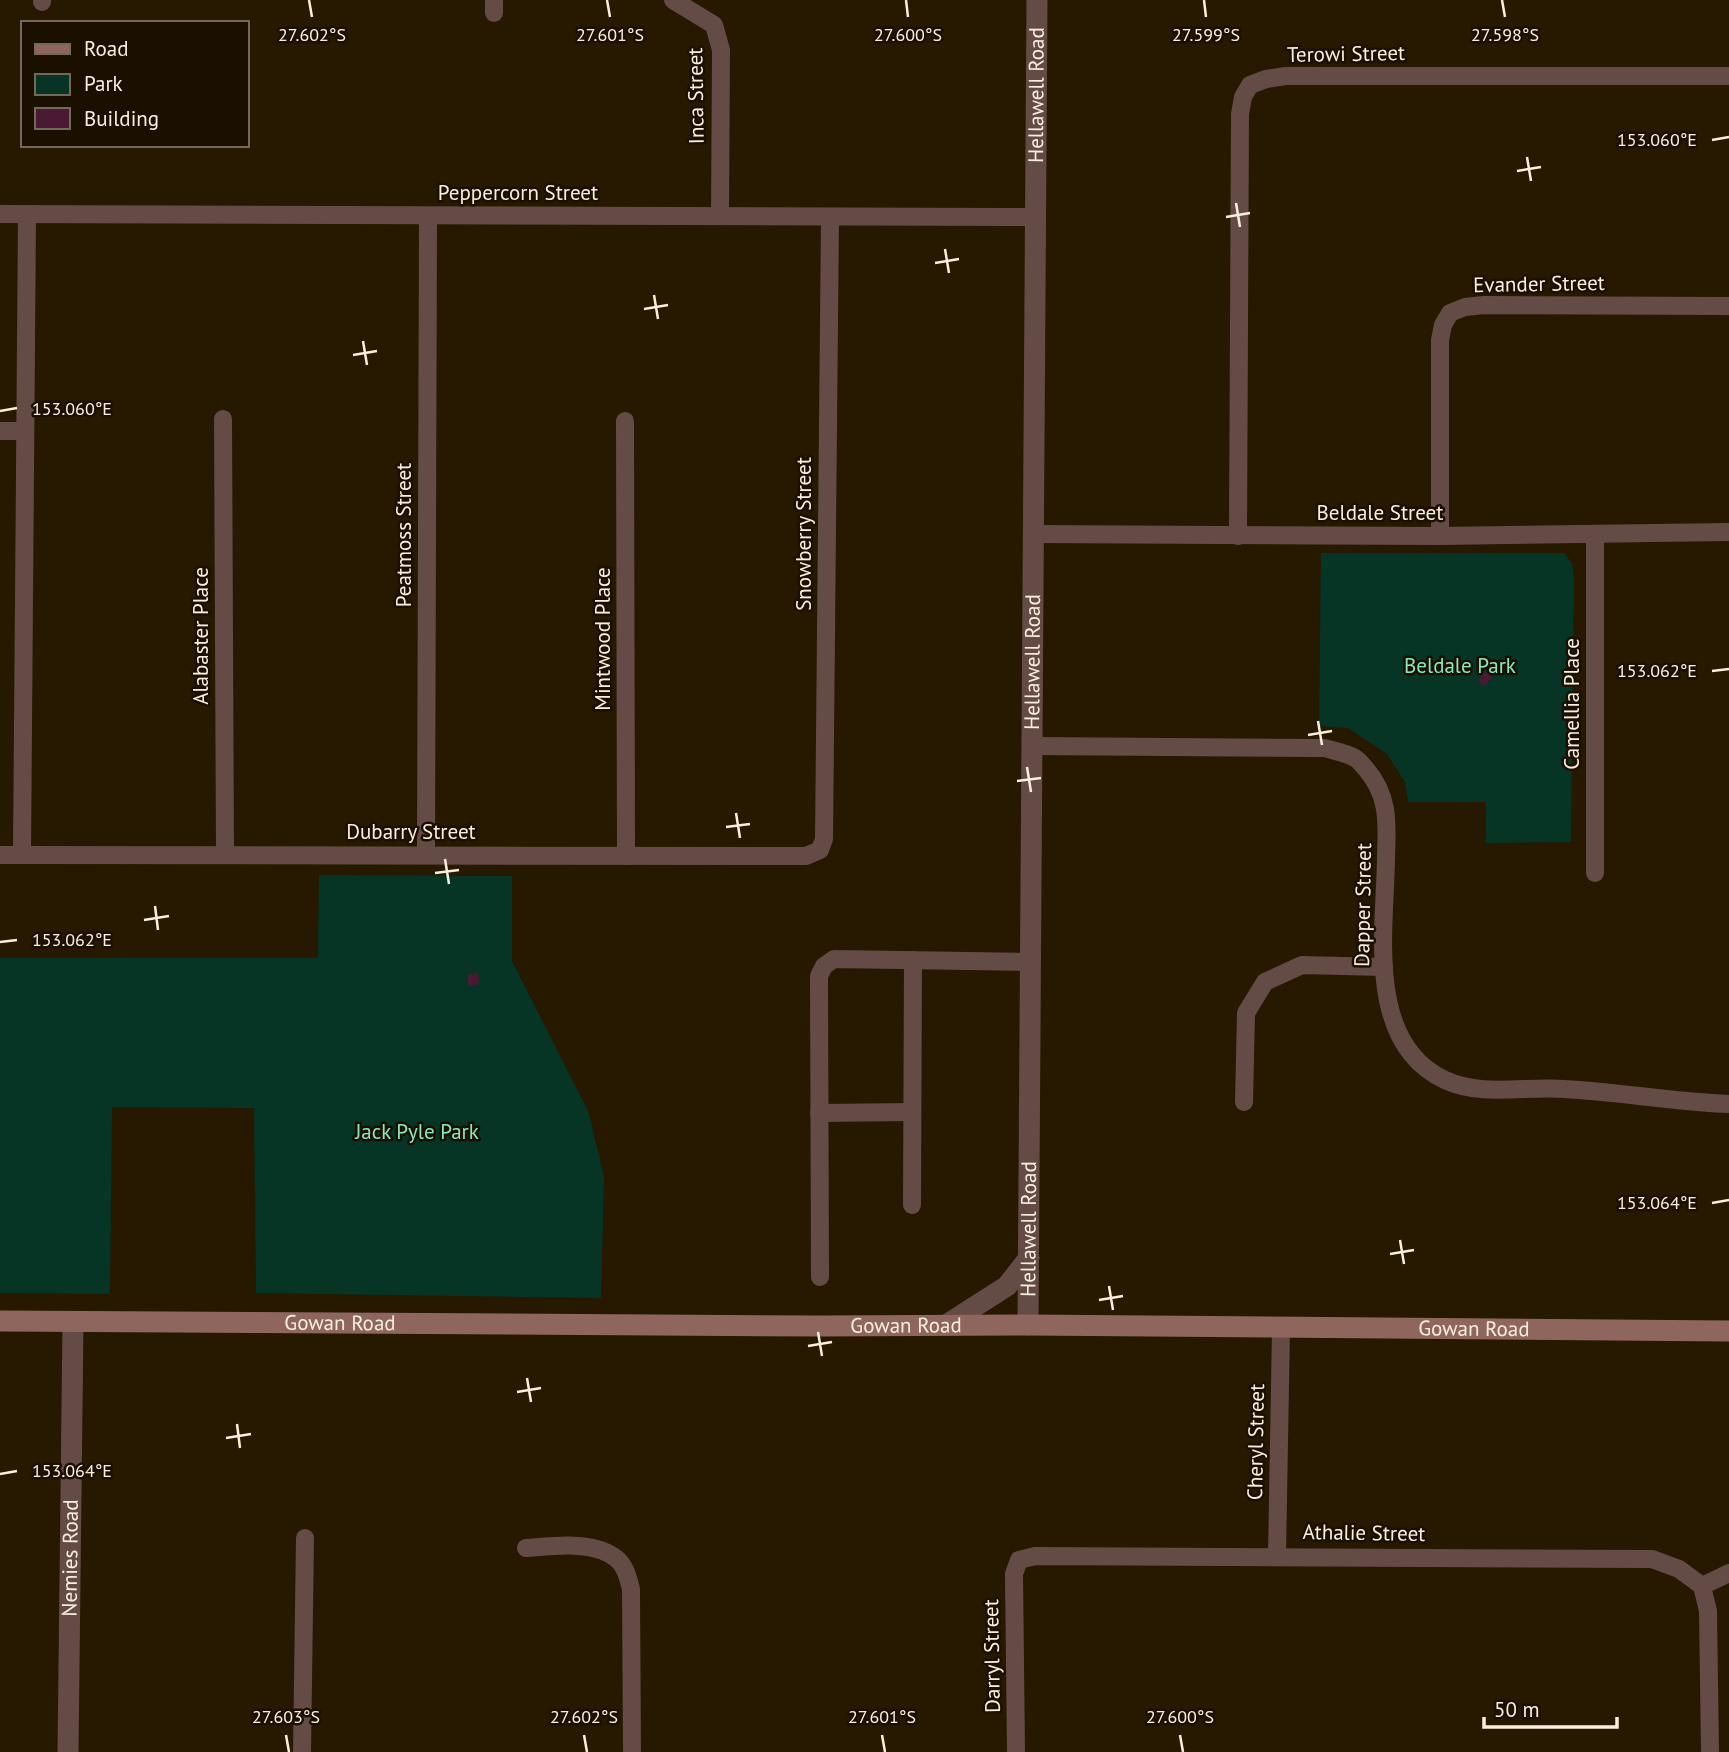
<svg xmlns="http://www.w3.org/2000/svg" width="1729" height="1752" viewBox="0 0 1729 1752" font-family="'PT Sans',sans-serif">
  <style>
    .green { fill: #063525 }
    .building { fill: #4a1a35 }
    .lines { fill: none; stroke-linecap: round; stroke-linejoin: round }
    .minor { stroke: #654b46; stroke-width: 18 }
    .tertiary { stroke: #654b46; stroke-width: 21 }
    .secondary { stroke: #8f665e; stroke-width: 21 }
    .ticks { fill: none; stroke: #faefde; stroke-width: 2.5 }
    .labels { text-anchor: middle; stroke-width: 5; stroke-linejoin: round; paint-order: stroke }
    .street-label { font-size: 21px; fill: #faefde; stroke: #1b1000 }
    .park-label { font-size: 21px; fill: #86e8bd; stroke: #1b1000 }
    .ticks-label { font-size: 18px; text-anchor: middle; fill: #faefde; stroke: #1b1000; stroke-width: 5; stroke-linejoin: round; paint-order: stroke }
  </style>
  <rect width="100%" height="100%" fill="#271800"/>
  <g class="green">
    <path d="M1321,553H1564L1572,563L1574,577L1571,842L1486,843V802H1408L1405,782L1387,754L1348,728L1319,726Z"/>
    <path d="M319,875L512,876V961L588,1111L604,1176L601,1298L256,1293L254,1108L112,1107L110,1294L0,1293V958H318Z"/>
  </g>
  <g class="building">
    <path d="M1485,671L1492,677L1485,686L1478,681Z"/>
    <path d="M478,973L480,984L469,986L467,975Z"/>
  </g>
  <g class="lines">
    <g class="minor">
      <path d="M673,0L714,25L721,50L720,216"/>
      <path d="M42,2V0"/>
      <path d="M494,13V0"/>
      <path d="M0,214L1035,217"/>
      <path d="M223,419L225,854"/>
      <path d="M625,421L626,856"/>
      <path d="M0,431H24"/>
      <path d="M1032,534L1440,536L1729,532"/>
      <path d="M1595,535V873"/>
      <path d="M1238,536L1240,114L1243,97L1250,85L1266,79L1286,76H1729"/>
      <path d="M1440,536V340L1443,325L1450,313L1465,307L1484,305L1729,306"/>
      <path d="M1031,746L1325,748C1334,751 1347,753 1355,758C1359,760 1363,766 1366,769C1390,797 1387,824 1386,859C1385,930 1365,1043 1445,1080C1481,1097 1526,1086 1565,1089C1620,1092 1674,1102 1729,1104"/>
      <path d="M0,855L806,856L820,850L824,839L830,217"/>
      <path d="M22,855L27,214"/>
      <path d="M426,855L428,216"/>
      <path d="M1244,1102L1246,1013L1265,982L1302,965L1384,967"/>
      <path d="M819,1113L912,1112"/>
      <path d="M912,1205L913,960"/>
      <path d="M820,1277L819,976L824,966L834,959L1031,962"/>
      <path d="M526,1548C554,1546 594,1540 617,1559C626,1567 628,1578 631,1589L632,1752"/>
      <path d="M1277,1555L1281,1329"/>
      <path d="M1702,1586L1708,1611L1710,1752"/>
      <path d="M1702,1586L1729,1573"/>
      <path d="M302,1752L305,1538"/>
      <path d="M1016,1752L1014,1574L1019,1560L1035,1556L1652,1559L1679,1569L1702,1586"/>
    </g>
    <g class="tertiary">
      <path d="M946,1325L1007,1286L1029,1258"/>
      <path id="s1" d="M1028,1325L1037,0"/>
      <path id="s2" d="M68,1752L73,1322"/>
    </g>
    <path class="secondary" id="s3" d="M0,1321L821,1326L1028,1325L1729,1331"/>
  </g>
  <path class="ticks" d="M309,0L312,17M607,0L610,17M906,0L908,17M1204,0L1206,17M1502,0L1505,17M1712,140L1729,137M1527,157L1531,181M1517,171L1541,167M1236,203L1240,227M1226,217L1250,213M945,249L949,273M935,263L959,259M654,295L658,319M644,309L668,305M363,341L367,365M353,355L377,351M0,411L17,408M1712,671L1729,669M1318,721L1322,745M1308,735L1332,731M1027,767L1031,792M1017,781L1041,778M736,813L740,838M726,827L750,824M445,859L449,884M435,873L459,870M155,906L158,930M144,920L169,916M0,942L17,940M1712,1203L1729,1200M1400,1240L1404,1264M1390,1254L1414,1250M1109,1286L1113,1310M1099,1300L1123,1296M818,1332L822,1356M808,1346L832,1342M527,1378L531,1402M517,1392L541,1388M237,1424L240,1448M226,1438L251,1434M0,1474L17,1471M286,1735L289,1752M584,1735L587,1752M882,1735L885,1752M1180,1735L1183,1752"/>
  <g class="labels">
    <g class="street-label">
      <text transform="translate(1346 54) rotate(-1)" y="7">Terowi Street</text>
      <text dy="7" stroke="none"><textPath href="#s1" startOffset="1230">Hellawell Road</textPath></text>
      <text transform="translate(696 96) rotate(-91)" y="7">Inca Street</text>
      <text x="518" y="200">Peppercorn Street</text>
      <text transform="translate(1539 284) rotate(-1)" y="7">Evander Street</text>
      <text x="1380" y="520">Beldale Street</text>
      <text transform="translate(804 534) rotate(-90)" y="7">Snowberry Street</text>
      <text transform="translate(404 535) rotate(-90)" y="7">Peatmoss Street</text>
      <text transform="translate(201 636) rotate(-90)" y="7">Alabaster Place</text>
      <text transform="translate(603 639) rotate(-90)" y="7">Mintwood Place</text>
      <text dy="7" stroke="none"><textPath href="#s1" startOffset="663">Hellawell Road</textPath></text>
      <text transform="translate(1572 704) rotate(-90)" y="7">Camellia Place</text>
      <text x="411" y="839">Dubarry Street</text>
      <text transform="translate(1363 905) rotate(-89)" y="7">Dapper Street</text>
      <text dy="7" stroke="none"><textPath href="#s1" startOffset="96">Hellawell Road</textPath></text>
      <text dy="7" stroke="none"><textPath href="#s3" startOffset="340">Gowan Road</textPath></text>
      <text dy="7" stroke="none"><textPath href="#s3" startOffset="906">Gowan Road</textPath></text>
      <text dy="7" stroke="none"><textPath href="#s3" startOffset="1474">Gowan Road</textPath></text>
      <text transform="translate(1256 1442) rotate(-89)" y="7">Cheryl Street</text>
      <text transform="translate(1364 1533) rotate(1)" y="7">Athalie Street</text>
      <text dy="7" stroke="none"><textPath href="#s2" startOffset="194">Nemies Road</textPath></text>
      <text transform="translate(992 1656) rotate(-91)" y="7">Darryl Street</text>
    </g>
    <g class="park-label">
      <text x="1460" y="673">Beldale Park</text>
      <text x="417" y="1139">Jack Pyle Park</text>
    </g>
  </g>
  <g class="ticks-label">
    <text x="312" y="41">27.602°S</text>
    <text x="610" y="41">27.601°S</text>
    <text x="908" y="41">27.600°S</text>
    <text x="1206" y="41">27.599°S</text>
    <text x="1505" y="41">27.598°S</text>
    <text x="1657" y="146">153.060°E</text>
    <text x="72" y="415">153.060°E</text>
    <text x="1657" y="677">153.062°E</text>
    <text x="72" y="946">153.062°E</text>
    <text x="1657" y="1209">153.064°E</text>
    <text x="72" y="1477">153.064°E</text>
    <text x="286" y="1723">27.603°S</text>
    <text x="584" y="1723">27.602°S</text>
    <text x="882" y="1723">27.601°S</text>
    <text x="1180" y="1723">27.600°S</text>
  </g>
  <rect x="21" y="21" width="228" height="126" fill="#1b1000" stroke="#746959" stroke-width="2"/>
  <rect x="35" y="44" width="35" height="10" fill="#8f665e" stroke="#746959" stroke-width="2"/>
  <text x="84" y="56" font-size="21" fill="#faefde">Road</text>
  <rect x="35" y="74" width="35" height="21" fill="#063525" stroke="#746959" stroke-width="2"/>
  <text x="84" y="91" font-size="21" fill="#faefde">Park</text>
  <rect x="35" y="108" width="35" height="21" fill="#4a1a35" stroke="#746959" stroke-width="2"/>
  <text x="84" y="126" font-size="21" fill="#faefde">Building</text>
  <path d="M1484 1717v10h133v-10" fill="none" stroke="#faefde" stroke-width="3.5"/>
  <text x="1494" y="1717" font-size="21" fill="#faefde" stroke="#1b1000" stroke-width="5" paint-order="stroke">50 m</text>
</svg>
